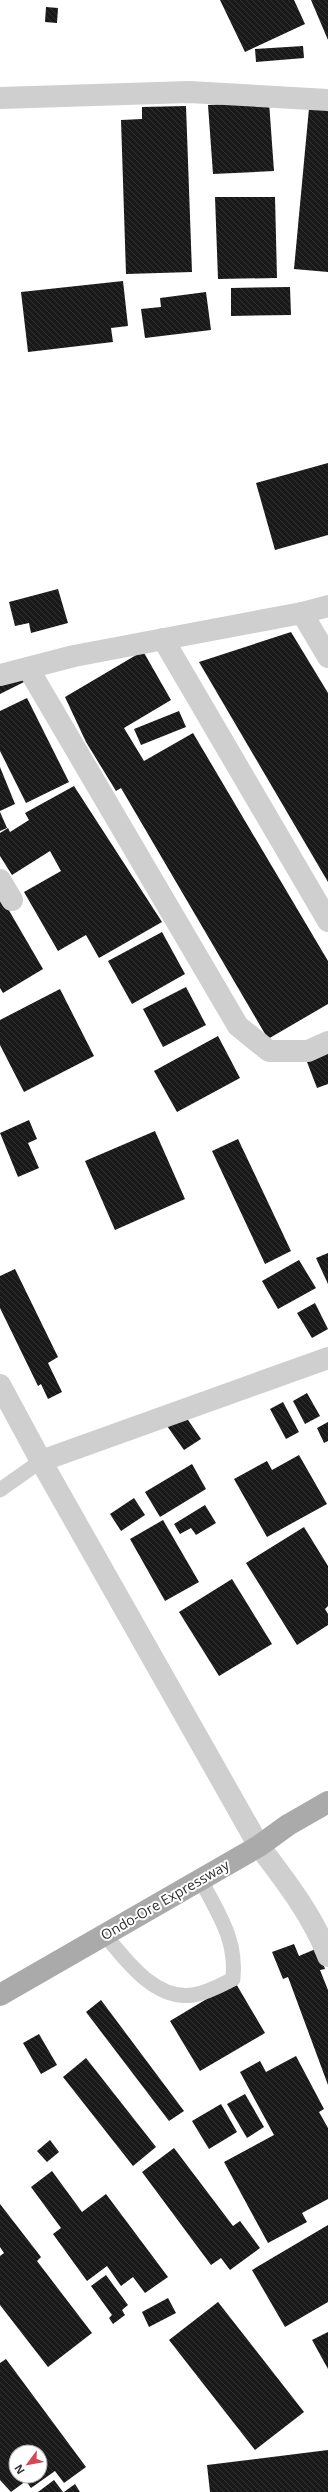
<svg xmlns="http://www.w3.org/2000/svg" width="328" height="2492" viewBox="0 0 328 2492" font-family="'Open Sans',sans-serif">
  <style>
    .building { fill: url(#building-back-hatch); fill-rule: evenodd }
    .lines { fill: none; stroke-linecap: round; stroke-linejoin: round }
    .lane { stroke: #cfcfcf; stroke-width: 15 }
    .street { stroke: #cfcfcf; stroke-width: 22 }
    .primary { stroke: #aaa; stroke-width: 22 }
    .labels { text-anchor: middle; stroke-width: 4; stroke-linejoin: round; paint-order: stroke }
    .street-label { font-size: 14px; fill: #323232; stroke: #fff }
  </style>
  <defs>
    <pattern id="building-back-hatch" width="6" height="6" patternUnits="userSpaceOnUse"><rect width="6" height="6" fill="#191919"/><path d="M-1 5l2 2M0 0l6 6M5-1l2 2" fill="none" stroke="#323232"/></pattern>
  </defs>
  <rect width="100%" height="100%" fill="#fff"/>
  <g class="building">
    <path d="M220,0H294L305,24L245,52Z"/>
    <path d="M311,0H328V40Z"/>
    <path d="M46,7L58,8L57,23L45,22Z"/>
    <path d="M303,46L304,58L256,62L255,49Z"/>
    <path d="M269,102L274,171L213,174L208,105Z"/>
    <path d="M186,106L192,272L126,274L121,120L142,119V107Z"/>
    <path d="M309,108L328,110V272L294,269Z"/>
    <path d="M215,197H275L277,278L218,279Z"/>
    <path d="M123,281L128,326L111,328L113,342L28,352L21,292Z"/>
    <path d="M290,287L291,315L231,316V288Z"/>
    <path d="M206,292L211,330L145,338L141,309L161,307L160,298Z"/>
    <path d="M328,463V535L275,550L256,483Z"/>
    <path d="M58,589L68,623L31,633L29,623L15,626L9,602Z"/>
    <path d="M291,632L328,693V882L199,662Z"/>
    <path d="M143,651L171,700L124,728L144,761L193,733L328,961V1004L268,1039L121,788L116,791L86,742L65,697Z"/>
    <path d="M21,672L26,681L0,694V683Z"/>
    <path d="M27,698L69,782L26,803L0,751V711Z"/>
    <path d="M179,711L186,727L141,745L134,729Z"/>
    <path d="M0,767L15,804L0,811Z"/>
    <path d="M74,786L162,922L99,958L86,935L58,951L24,892L61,871L50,851L12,875L0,856V833L8,828L10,832L29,820L25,813Z"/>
    <path d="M0,812L7,828L0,831Z"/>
    <path d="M0,895L43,969L3,993L0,988Z"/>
    <path d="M162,932L185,974L132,1004L108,961Z"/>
    <path d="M186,987L206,1025L163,1047L143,1009Z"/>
    <path d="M60,989L94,1056L24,1092L0,1045V1020Z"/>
    <path d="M218,1036L240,1078L177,1112L154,1071Z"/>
    <path d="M328,1053V1084L317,1088L307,1062Z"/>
    <path d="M29,1120L37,1139L28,1143L39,1168L18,1177L0,1133Z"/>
    <path d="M155,1131L185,1199L115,1230L85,1161Z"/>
    <path d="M238,1139L291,1251L265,1264L212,1151Z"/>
    <path d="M328,1253V1284L316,1258Z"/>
    <path d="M299,1260L316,1288L278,1309L262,1281Z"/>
    <path d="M15,1269L58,1357L48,1363L62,1392L48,1399L41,1384L38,1386L0,1308V1276Z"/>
    <path d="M315,1303L328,1329L312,1338L297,1313Z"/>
    <path d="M307,1393L320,1416L305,1424L293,1401Z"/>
    <path d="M283,1402L299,1432L286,1439L270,1409Z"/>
    <path d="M184,1414L201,1439L184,1450L167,1426Z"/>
    <path d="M328,1422V1441L324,1443L317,1428Z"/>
    <path d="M299,1455L327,1504L267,1537L234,1479L267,1461L272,1470Z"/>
    <path d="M192,1464L206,1489L160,1517L145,1492Z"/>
    <path d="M134,1498L145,1515L121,1531L110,1514Z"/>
    <path d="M205,1505L216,1523L196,1535L191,1528L180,1534L174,1524Z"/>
    <path d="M163,1520L199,1582L165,1601L130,1539Z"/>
    <path d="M304,1527L328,1566V1606L325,1609L328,1614V1625L297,1645L246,1563Z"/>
    <path d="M232,1579L272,1644L219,1676L179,1612Z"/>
    <path d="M294,1944L299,1956L318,1948L325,1969L320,1970L328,1990V2085L288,1977L283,1979L272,1952Z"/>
    <path d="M235,1982L265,2033L200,2071L170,2021Z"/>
    <path d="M101,2000L184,2111L169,2121L86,2012Z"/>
    <path d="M39,2034L57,2065L41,2074L23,2043Z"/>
    <path d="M296,2056L324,2109L319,2112L328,2128V2199L302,2213L307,2222L268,2243L224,2162L274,2135L240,2072L260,2061L266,2072Z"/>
    <path d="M86,2058L156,2147L133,2166L63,2077Z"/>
    <path d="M245,2094L264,2127L247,2138L227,2104Z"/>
    <path d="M221,2104L237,2132L209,2149L192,2121Z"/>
    <path d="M50,2140L59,2152L47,2162L37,2151Z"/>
    <path d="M174,2148L233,2226L240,2221L260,2248L230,2270L221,2258L211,2265L142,2172Z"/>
    <path d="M52,2171L82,2212L106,2194L168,2277L145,2293L133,2277L121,2286L107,2266L87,2281L53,2234L61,2228L31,2187Z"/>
    <path d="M0,2204L41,2257L37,2261L92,2333L48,2367L0,2305V2256L4,2253L0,2247Z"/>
    <path d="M328,2225V2302L285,2327L252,2270Z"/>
    <path d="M106,2275L128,2305L122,2310L125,2315L113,2324L109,2318L112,2315L91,2286Z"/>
    <path d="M168,2298L176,2313L149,2327L142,2312Z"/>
    <path d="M218,2302L304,2412L255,2450L169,2340Z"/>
    <path d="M328,2332V2369L312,2340Z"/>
    <path d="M6,2359L86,2467L64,2483L55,2471L31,2488L26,2481L11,2492L0,2480V2363ZM16,2452H40V2476H16Z"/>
    <path d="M328,2450V2492H210L207,2465Z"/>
    <path d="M54,2480L63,2492H38Z"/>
    <path d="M75,2484L80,2492H64Z"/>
  </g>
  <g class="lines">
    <g class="lane">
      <path d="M0,1490L41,1461"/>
      <path d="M105,1935C126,1960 155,2001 193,1995C207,1993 221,1985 233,1979C237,1939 218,1914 201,1880"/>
    </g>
    <g class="street">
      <path d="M0,98L189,92L328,100"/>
      <path d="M302,613L328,657"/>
      <path d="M163,639L328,921"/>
      <path d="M28,668L238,1026L269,1051H308L328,1042"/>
      <path d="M0,675L74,656L302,613L328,606"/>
      <path d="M0,880L12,900"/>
      <path d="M0,1385L41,1461L259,1846C285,1880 313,1916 328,1956"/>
      <path d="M41,1461L328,1358"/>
    </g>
    <path class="primary" d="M0,1995L259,1846L288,1825L328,1802"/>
  </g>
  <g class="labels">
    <g class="street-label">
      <text transform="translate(165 1900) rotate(-30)" y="5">Ondo-Ore Expressway</text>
    </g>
  </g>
  <g transform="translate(28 2464) rotate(238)"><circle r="19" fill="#ffffff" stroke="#adadad"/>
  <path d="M0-3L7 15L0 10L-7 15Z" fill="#d54853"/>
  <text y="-6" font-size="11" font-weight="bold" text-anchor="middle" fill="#323232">N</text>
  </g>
</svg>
